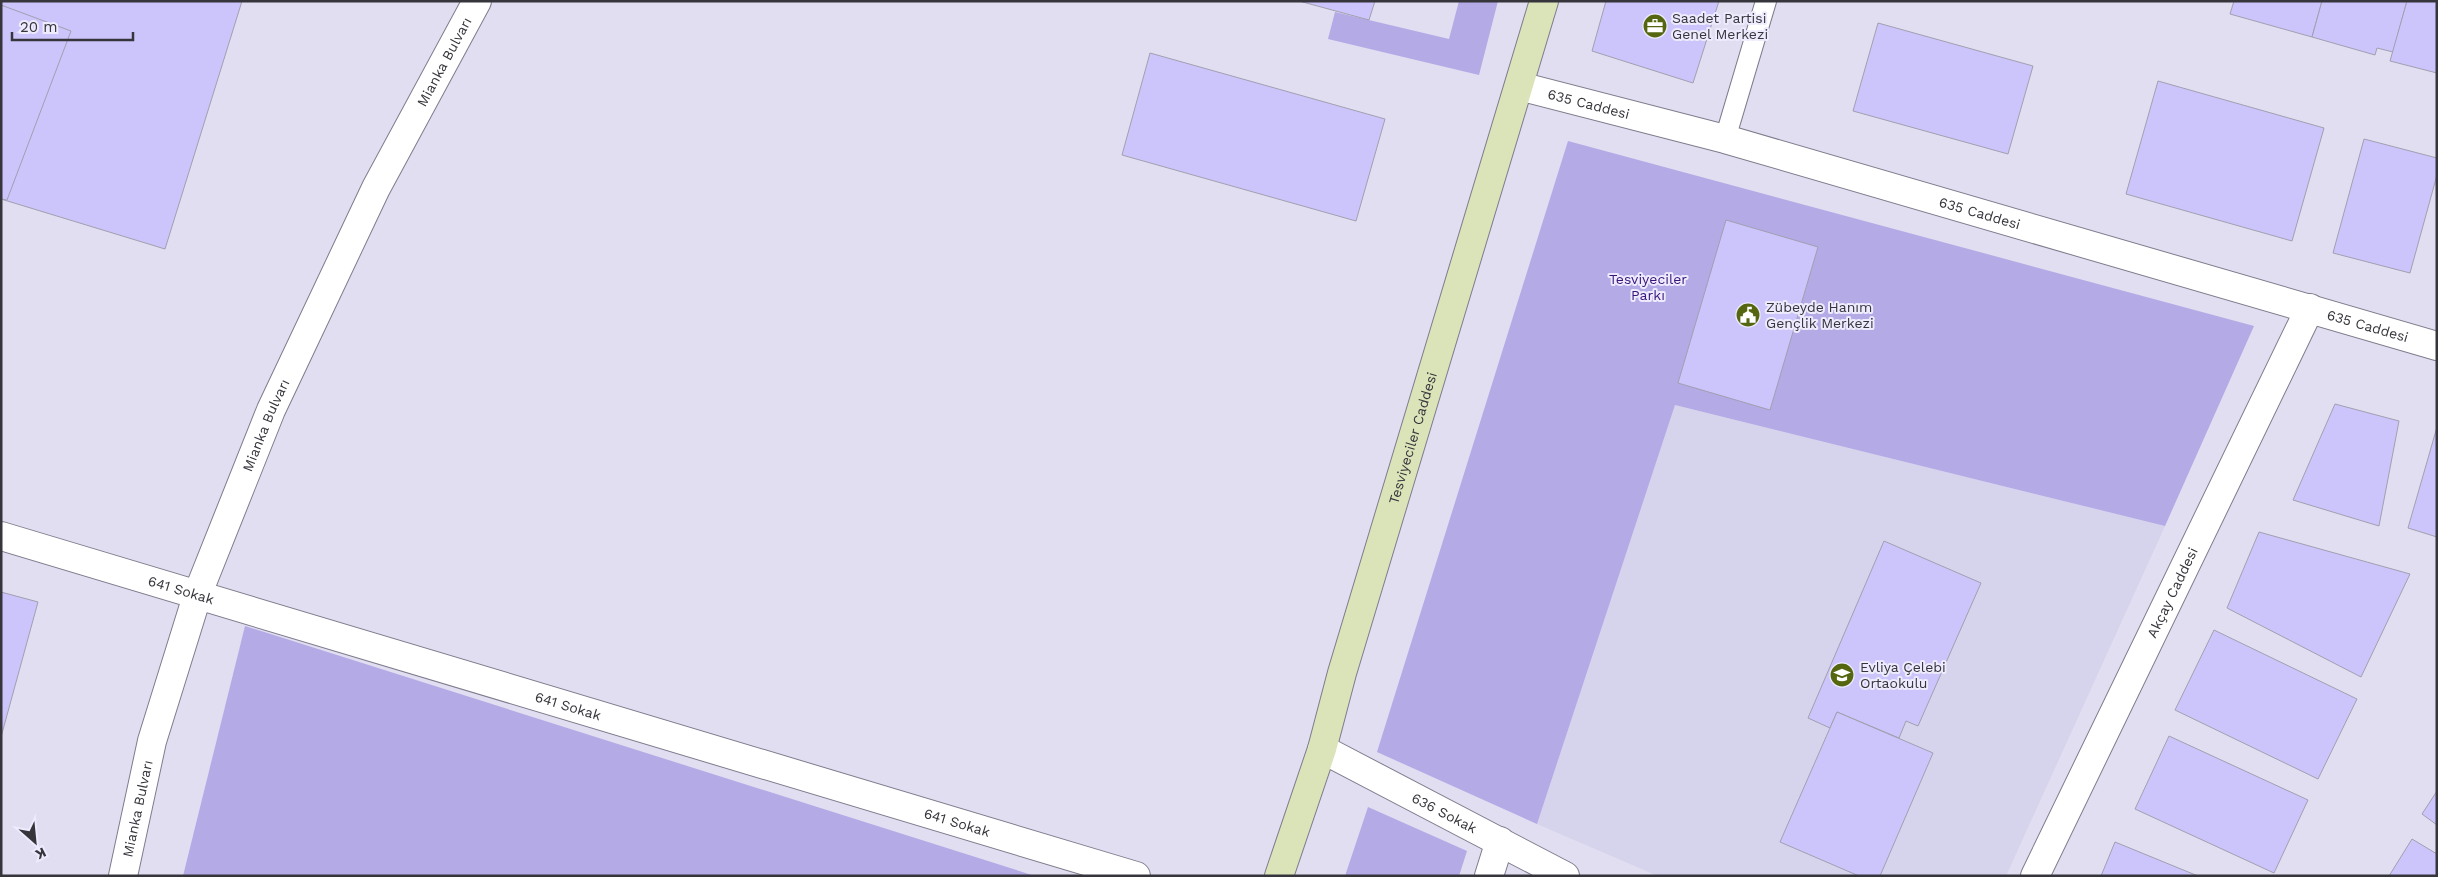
<svg xmlns="http://www.w3.org/2000/svg" width="2438" height="877" viewBox="0 0 2438 877" font-family="'Work Sans',sans-serif">
  <style>
    .built { fill: #d6d3ec }
    .green { fill: #b3aae6 }
    .building { fill: #ccc5fb; stroke: #a19fb0 }
    .lines { fill: none; stroke-linecap: round; stroke-linejoin: round }
    .lane-casing { stroke: #7e7c8c; stroke-width: 22 }
    .street-casing { stroke: #7e7c8c; stroke-width: 30 }
    .secondary-casing { stroke: #7e7c8c; stroke-width: 30 }
    .lane { stroke: #fff; stroke-width: 20 }
    .street { stroke: #fff; stroke-width: 28 }
    .secondary { stroke: #dbe3b9; stroke-width: 28 }
    .labels { text-anchor: middle; stroke-width: 4; stroke-linejoin: round; paint-order: stroke }
    .poi-label { font-size: 14px; fill: #36353c; stroke: #edebfd; text-anchor: start }
    .street-label { font-size: 14px; fill: #36353c; stroke: #edebfd }
    .park-label { font-size: 14px; fill: #39147b; stroke: #edebfd }
  </style>
  <rect width="100%" height="100%" fill="#e0def0"/>
  <path class="built" d="M1675,405L2165,526L2006,876H1658L1537,824Z"/>
  <g class="green">
    <path d="M1459,1H1498L1479,75L1328,39L1335,12L1449,39Z"/>
    <path d="M1568,141L2254,326L2165,526L1675,405L1537,824L1377,752Z"/>
    <path d="M245,626L1035,876H183Z"/>
    <path d="M1368,807L1467,851L1459,876H1345Z"/>
  </g>
  <g class="building">
    <path d="M1,1H242L165,249L1,199Z"/>
    <path d="M1299,1H1375L1369,20Z"/>
    <path d="M1606,1H1719L1693,83L1592,51Z"/>
    <path d="M2234,1H2322L2312,37L2230,14Z"/>
    <path d="M2322,1H2407L2393,52L2377,48L2375,55L2312,37Z"/>
    <path d="M2407,1H2437V73L2390,61Z"/>
    <path d="M1,5L71,31L7,200L1,199Z"/>
    <path d="M1878,23L2033,66L2008,154L1853,111Z"/>
    <path d="M1150,53L1385,119L1356,221L1122,155Z"/>
    <path d="M2158,81L2324,128L2292,241L2126,194Z"/>
    <path d="M2364,139L2437,158V175L2410,273L2333,253Z"/>
    <path d="M1726,220L1818,247L1770,410L1678,383Z"/>
    <path d="M2335,404L2399,421L2379,526L2293,500Z"/>
    <path d="M2437,427V537L2408,528Z"/>
    <path d="M2259,532L2410,574L2361,677L2227,608Z"/>
    <path d="M1884,541L1981,583L1918,726L1906,721L1899,738L1837,712L1830,728L1808,718Z"/>
    <path d="M1,592L38,602L1,737Z"/>
    <path d="M2214,630L2357,699L2318,779L2175,710Z"/>
    <path d="M1837,712L1933,753L1880,876H1859L1780,842Z"/>
    <path d="M2169,736L2308,800L2274,873L2135,809Z"/>
    <path d="M2437,791V825L2422,814Z"/>
    <path d="M2412,839L2437,854V876H2389Z"/>
    <path d="M2115,842L2198,876H2101Z"/>
  </g>
  <g class="lines">
    <defs>
      <path id="lane" d="M1725,139L1766,1"/>
      <g id="street">
        <path id="s1" d="M1519,86L1725,139L2437,346"/>
        <path id="s2" d="M1,536L1136,876"/>
        <path id="s3" d="M1322,749L1565,876"/>
        <path id="s4" d="M123,876L152,741L198,593L271,410L376,188L477,1"/>
        <path d="M1489,876L1500,841"/>
        <path id="s5" d="M2035,876L2310,308"/>
      </g>
      <g id="secondary">
        <path id="s6" d="M1279,876L1322,749L1342,673L1544,1"/>
      </g>
    </defs>
    <use href="#lane" class="lane-casing"/>
    <use href="#street" class="street-casing"/>
    <use href="#secondary" class="secondary-casing"/>
    <use href="#lane" class="lane"/>
    <use href="#street" class="street"/>
    <use href="#secondary" class="secondary"/>
  </g>
  <defs>
    <symbol id="office-disc" viewBox="-11 -11 22 22"><circle r="9.5" fill="#546610" stroke="#edebfd"/><path d="M-6-3h4V-5.5h4V-3h4V5H-6ZM-1-4.5V-3h2v-1.5ZM-6 0V1H6V0Z" fill="#fff"/></symbol>
    <symbol id="civic-disc" viewBox="-11 -11 22 22"><circle r="9.5" fill="#546610" stroke="#edebfd"/><path d="M-.6-6.5H3V-4.5H.6V-3L4-1V1h2V6H-6V1h2V-1L-.6-3ZM-1.2 2.5V6h2.4V2.5Z" fill="#fff"/></symbol>
    <symbol id="school-disc" viewBox="-11 -11 22 22"><circle r="9.5" fill="#546610" stroke="#edebfd"/><path d="M0-5L7-2L0 1L-7-2ZM-4 1L0 2.5L4 1V4Q0 6-4 4Z" fill="#fff"/></symbol>
  </defs>
  <g fill-rule="evenodd">
    <use href="#office-disc" x="1641" y="12" width="28" height="28"/>
    <use href="#civic-disc" x="1734" y="301" width="28" height="28"/>
    <use href="#school-disc" x="1828" y="661" width="28" height="28"/>
  </g>
  <g class="labels">
    <g class="poi-label">
      <text x="1672" y="23">Saadet Partisi<tspan x="1672" dy="16">Genel Merkezi</tspan></text>
      <text x="1766" y="312">Zübeyde Hanım<tspan x="1766" dy="16">Gençlik Merkezi</tspan></text>
      <text x="1860" y="672">Evliya Çelebi<tspan x="1860" dy="16">Ortaokulu</tspan></text>
    </g>
    <g class="street-label">
      <text dy="5" stroke="none"><textPath href="#s4" startOffset="879">Mianka Bulvarı</textPath></text>
      <text dy="5" stroke="none"><textPath href="#s1" startOffset="72">635 Caddesi</textPath></text>
      <text dy="5" stroke="none"><textPath href="#s1" startOffset="478">635 Caddesi</textPath></text>
      <text dy="5" stroke="none"><textPath href="#s1" startOffset="882">635 Caddesi</textPath></text>
      <text dy="5" stroke="none"><textPath href="#s4" startOffset="474">Mianka Bulvarı</textPath></text>
      <text dy="5" stroke="none"><textPath href="#s6" startOffset="458">Tesviyeciler Caddesi</textPath></text>
      <text dy="5" stroke="none"><textPath href="#s2" startOffset="188">641 Sokak</textPath></text>
      <text dy="5" stroke="none"><textPath href="#s5" startOffset="315">Akçay Caddesi</textPath></text>
      <text dy="5" stroke="none"><textPath href="#s2" startOffset="592">641 Sokak</textPath></text>
      <text dy="5" stroke="none"><textPath href="#s4" startOffset="69">Mianka Bulvarı</textPath></text>
      <text dy="5" stroke="none"><textPath href="#s3" startOffset="138">636 Sokak</textPath></text>
      <text dy="5" stroke="none"><textPath href="#s2" startOffset="998">641 Sokak</textPath></text>
    </g>
    <g class="park-label">
      <text x="1648" y="284">Tesviyeciler<tspan x="1648" dy="16">Parkı</tspan></text>
    </g>
  </g>
  <rect width="2438" height="877" fill="none" stroke="#36353c" stroke-width="5"/>
  <g transform="translate(35 842) rotate(153)" stroke="#edebfd" stroke-width="4" paint-order="stroke">
  <path d="M0-4L9 19L0 12L-9 19Z" fill="#36353c"/>
  <text y="-8" font-size="14" font-weight="bold" text-anchor="middle" fill="#36353c">K</text>
  </g>
  <path d="M12 32v8h121v-8" fill="none" stroke="#36353c" stroke-width="2.5"/>
  <text x="20" y="32" font-size="15" fill="#36353c" stroke="#edebfd" stroke-width="4" paint-order="stroke">20 m</text>
</svg>
